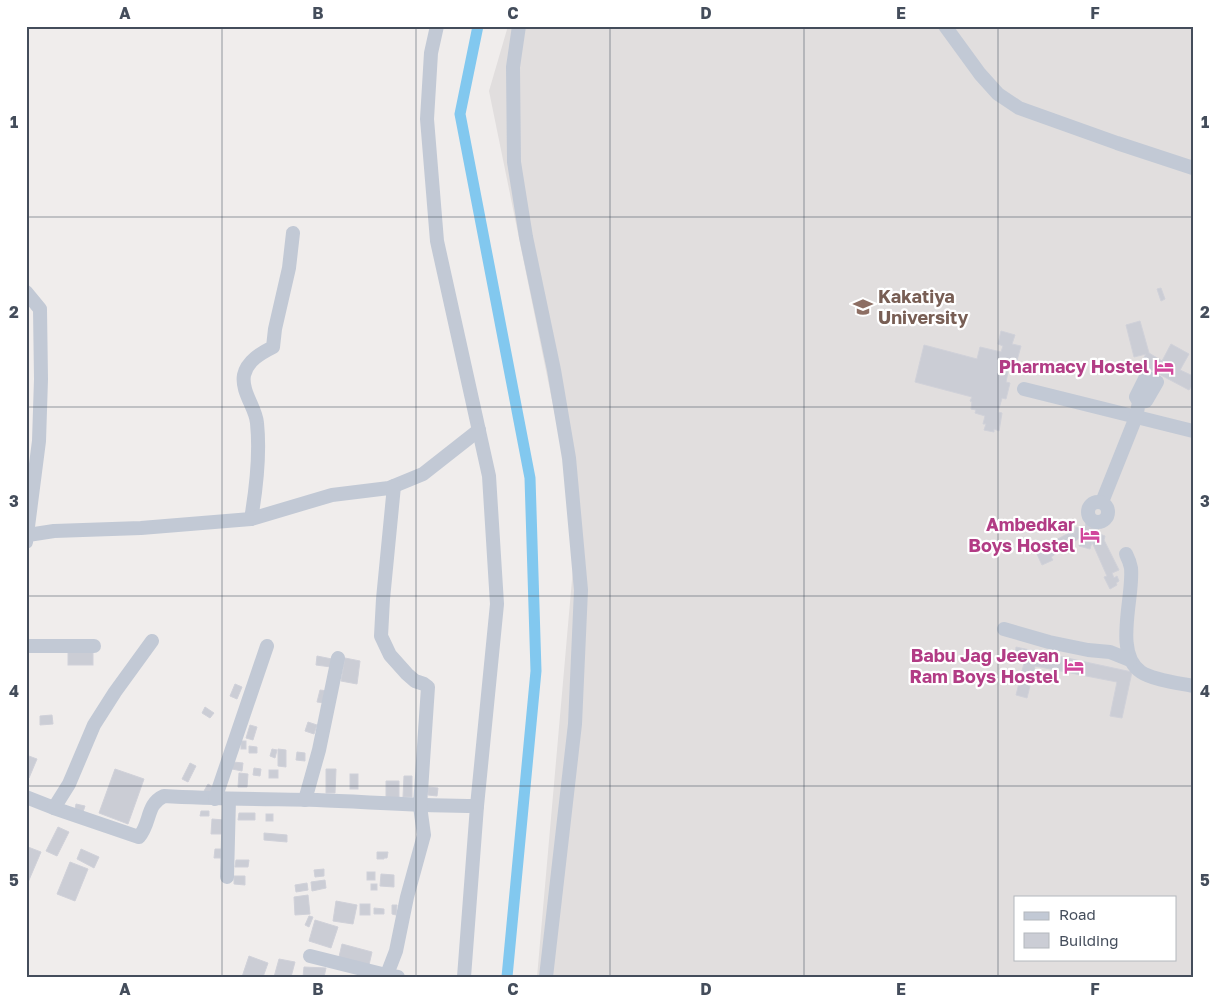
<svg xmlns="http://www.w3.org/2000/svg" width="1219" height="1003" viewBox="0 0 1219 1003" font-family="'Golos Text',sans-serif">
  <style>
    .education { fill: #e1dede; fill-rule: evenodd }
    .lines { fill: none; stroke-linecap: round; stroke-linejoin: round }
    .canal { stroke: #82c8ef; stroke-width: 11 }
    .building { fill: #cbcdd5; stroke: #d0d1d9 }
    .minor { stroke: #c2c9d5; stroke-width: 14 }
    .grid { fill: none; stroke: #444d5b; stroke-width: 1; stroke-opacity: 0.55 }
    .labels { text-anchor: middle; stroke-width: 4.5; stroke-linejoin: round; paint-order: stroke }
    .education-label { font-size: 18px; font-weight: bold; fill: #785e54; stroke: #fff; text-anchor: start }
    .hotel-label { font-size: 18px; font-weight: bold; fill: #b23c85; stroke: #fff; text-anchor: end }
    .neatline { fill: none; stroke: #444d5b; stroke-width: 2 }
    .grid-label { font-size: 16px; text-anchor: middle; font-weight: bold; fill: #444d5b }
  </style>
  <rect width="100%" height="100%" fill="#f0edec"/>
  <path class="education" d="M508,26H1193V977H537L577,523L489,91ZM1015,897H1175V959H1015Z"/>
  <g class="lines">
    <path class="canal" d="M478,26L460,114L530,478L536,671L507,977"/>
  </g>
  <g class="building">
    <path d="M1161,288L1165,299L1161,301L1157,289Z"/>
    <path d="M1140,321L1149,353L1162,361L1171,344L1189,354L1180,370L1193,376V384L1189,390L1140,364L1146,354L1134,357L1126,325Z"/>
    <path d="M1001,331L1015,335L1012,344L1021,346L1016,364L1002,360L1000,370L1008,372L1006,382L1010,383L1006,399L1002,398L998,412L1002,413L999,431L994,429V432L984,430L986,424H983L985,416L975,413L976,410L971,409L972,402L970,401L972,397L915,382L924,345L977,359L980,347L1001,352L1003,346L998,344Z"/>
    <path d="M1086,523L1099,527L1097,533L1105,536L1104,540L1119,570L1112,573L1114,578L1117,576L1119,581L1116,583L1117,585L1110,589L1104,577L1107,576L1092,542L1090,549L1079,546L1081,537L1051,557L1053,560L1042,565L1037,554L1044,550L1045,553L1051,550L1048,544L1073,531L1074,534L1076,527L1084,530Z"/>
    <path d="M1016,647L1132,672L1122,718L1110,716L1117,682L1035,666L1027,698L1016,695L1024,663L1015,658Z"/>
    <rect x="68" y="650" width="25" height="15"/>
    <path d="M317,656L332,659L331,667L316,665Z"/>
    <path d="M345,658L360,661L357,684L341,681Z"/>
    <path d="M235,684L242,687L237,699L230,696Z"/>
    <path d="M320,690L328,691L325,703L317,702Z"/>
    <path d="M205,707L214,713L210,718L202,713Z"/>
    <path d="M52,715L53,724L40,725V716Z"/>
    <path d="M308,722L317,725L314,734L305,731Z"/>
    <path d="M250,725L257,727L253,740L246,738Z"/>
    <rect x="241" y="741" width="5" height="8"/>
    <path d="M249,746L257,747V753H249Z"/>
    <path d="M272,749L277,750L275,758L270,756Z"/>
    <path d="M278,749L286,750V767L278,766Z"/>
    <path d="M297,752L305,753V761L296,760Z"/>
    <path d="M26,755L37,759L29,778L26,777Z"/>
    <path d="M233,762L243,763L242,771L232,769Z"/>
    <path d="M190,763L196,766L188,782L182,779Z"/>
    <path d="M254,768L261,769L260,776L253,775Z"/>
    <path d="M115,769L144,779L128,824L99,813Z"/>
    <path d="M326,769H336L335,793H326Z"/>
    <rect x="269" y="770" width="9" height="8"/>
    <path d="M239,773L248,774L247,787H238Z"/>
    <rect x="350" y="774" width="8" height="15"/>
    <path d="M404,776H412V797H403Z"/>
    <path d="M386,781H399V798L386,797Z"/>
    <path d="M208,784L215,788L212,795L204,791Z"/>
    <path d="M428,787L438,788L437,796L428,795Z"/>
    <path d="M76,804L85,806L83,812L75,810Z"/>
    <path d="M201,811H209V816H200Z"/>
    <path d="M239,813H255V820H238Z"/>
    <rect x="266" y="814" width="7" height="7"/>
    <path d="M212,819L224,820L223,834H211Z"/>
    <path d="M58,827L69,832L57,856L46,851Z"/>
    <path d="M264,833L287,835V842L264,840Z"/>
    <path d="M28,847L41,852L26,887V852Z"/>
    <path d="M81,849L99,857L94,868L77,859Z"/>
    <path d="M215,849H224V858H214Z"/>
    <path d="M377,852H388L387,858H384V859H377Z"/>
    <path d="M236,860H249L248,867H235Z"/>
    <path d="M70,862L88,869L75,901L57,894Z"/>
    <path d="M324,869V876L315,877L314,870Z"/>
    <rect x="367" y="872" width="8" height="8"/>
    <path d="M381,874L394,875V887L380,886Z"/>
    <path d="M234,876H245V885L234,884Z"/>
    <path d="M325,880L326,888L312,891L311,882Z"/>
    <path d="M307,883L308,890L296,892L295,885Z"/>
    <rect x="371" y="884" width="6" height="6"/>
    <path d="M308,895L310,914L295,915L294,897Z"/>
    <path d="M336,901L357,905L353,924L333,921Z"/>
    <rect x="360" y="904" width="10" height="11"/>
    <path d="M392,905H397L396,915L392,914Z"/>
    <path d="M374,908L384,909V914H374Z"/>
    <path d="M309,916L313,917L309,927L305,925Z"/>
    <path d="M315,920L338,927L331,948L309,941Z"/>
    <path d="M342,944L372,952L369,965L339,957Z"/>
    <path d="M249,956L268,963L263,977H242Z"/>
    <path d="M279,959L295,962L291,977H274Z"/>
    <path d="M304,967L326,968L324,977H303Z"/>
  </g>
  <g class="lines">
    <g class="minor">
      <path d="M437,26L431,53L427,119L437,241L489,476L497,604L477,806L464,977"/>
      <path d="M519,26L513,67L514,162L526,237L554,370L569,458L581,590L575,724L546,977"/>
      <path d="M945,26L980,74L998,94L1019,108L1117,143L1193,168"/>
      <path d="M26,292L40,309L41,379L39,441L26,542"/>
      <path d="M1024,389L1193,431"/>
      <path d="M1102,502L1136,417L1139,402L1146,401L1157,382L1146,377L1136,397L1139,402"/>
      <circle cx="1098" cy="512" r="10"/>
      <path d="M251,519C256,490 260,452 257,423C256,408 241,392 244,375C247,361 261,353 273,347L275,329L289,268L293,233"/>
      <path d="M28,535L54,531L141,528L251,519L332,495L389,488L423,474L479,430"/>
      <path d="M1126,554C1128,558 1130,563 1131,568C1134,597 1113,653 1141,672C1153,680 1178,683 1193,686"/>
      <path d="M1004,629L1049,642L1088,650L1110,652L1130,660"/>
      <path d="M26,646H94"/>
      <path d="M26,797L54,808L139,837C151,823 146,804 164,796C215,799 266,799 317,800C370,802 423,806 477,806"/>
      <path d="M215,799L267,646"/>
      <path d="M305,800L319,750L338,658"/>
      <path d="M54,808L69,784L94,725L115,692L152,641"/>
      <path d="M227,877L229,799"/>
      <path d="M310,956L386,975L398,977"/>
      <path d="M386,977L396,951L407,897L424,835L420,806L428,687L424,684L415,681L407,674L390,655L381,636L383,599L394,486"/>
    </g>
  </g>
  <path class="grid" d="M222,26V977M416,26V977M610,26V977M804,26V977M998,26V977M26,217H1193M26,407H1193M26,596H1193M26,786H1193"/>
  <defs>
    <symbol id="university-bare" viewBox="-9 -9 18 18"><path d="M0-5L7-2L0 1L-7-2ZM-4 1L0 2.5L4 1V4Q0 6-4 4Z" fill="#8d6e63" stroke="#fff" stroke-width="2.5" paint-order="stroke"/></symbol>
    <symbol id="hotel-bare" viewBox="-9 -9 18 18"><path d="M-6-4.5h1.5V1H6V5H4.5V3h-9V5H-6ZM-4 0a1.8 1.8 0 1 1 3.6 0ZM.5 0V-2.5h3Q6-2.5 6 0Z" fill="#d1479c" stroke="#fff" stroke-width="2.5" paint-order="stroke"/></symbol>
  </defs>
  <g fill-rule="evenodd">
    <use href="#university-bare" x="849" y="293" width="28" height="28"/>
    <use href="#hotel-bare" x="1150" y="353" width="28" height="28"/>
    <use href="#hotel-bare" x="1076" y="521" width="28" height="28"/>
    <use href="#hotel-bare" x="1060" y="652" width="28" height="28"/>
  </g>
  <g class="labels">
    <g class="education-label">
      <text x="878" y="303">Kakatiya<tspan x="878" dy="21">University</tspan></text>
    </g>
    <g class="hotel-label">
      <text x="1149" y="373">Pharmacy Hostel</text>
      <text x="1075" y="531">Ambedkar<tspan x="1075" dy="21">Boys Hostel</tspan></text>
      <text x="1059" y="662">Babu Jag Jeevan<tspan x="1059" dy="21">Ram Boys Hostel</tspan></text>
    </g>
  </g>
  <rect width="1219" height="1003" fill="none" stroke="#ffffff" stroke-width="55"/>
  <rect x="1014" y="896" width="162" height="65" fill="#ffffff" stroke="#b4b8bd"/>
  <rect x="1024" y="912" width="25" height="8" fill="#c2c9d5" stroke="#b4b8bd"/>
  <text x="1059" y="920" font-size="15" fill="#444d5b">Road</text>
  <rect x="1024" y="933" width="25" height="15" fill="#cbcdd5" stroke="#b4b8bd"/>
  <text x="1059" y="946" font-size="15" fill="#444d5b">Building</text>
  <rect x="28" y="28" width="1164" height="948" class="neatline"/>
  <g class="grid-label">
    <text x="125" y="19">A</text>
    <text x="318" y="19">B</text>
    <text x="513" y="19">C</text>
    <text x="706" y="19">D</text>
    <text x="901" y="19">E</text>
    <text x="1095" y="19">F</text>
    <text x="14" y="128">1</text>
    <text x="1205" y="128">1</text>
    <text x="14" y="318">2</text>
    <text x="1205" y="318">2</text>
    <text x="14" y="507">3</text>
    <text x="1205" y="507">3</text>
    <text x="14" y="697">4</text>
    <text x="1205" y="697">4</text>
    <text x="14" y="886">5</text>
    <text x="1205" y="886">5</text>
    <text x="125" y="995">A</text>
    <text x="318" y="995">B</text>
    <text x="513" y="995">C</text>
    <text x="706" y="995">D</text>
    <text x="901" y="995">E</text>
    <text x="1095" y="995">F</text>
  </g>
</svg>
